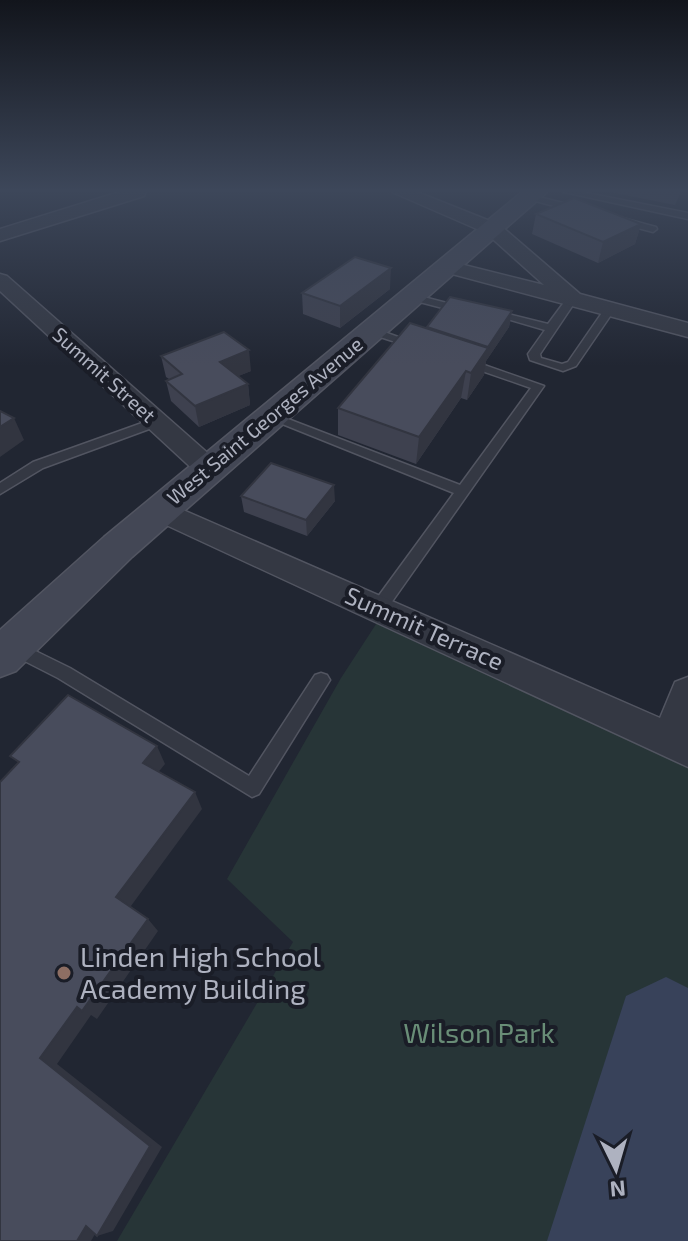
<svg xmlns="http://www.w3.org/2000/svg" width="688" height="1241" viewBox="0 0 688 1241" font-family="'Exo 2',sans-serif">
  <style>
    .green { fill: #273537 }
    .water { fill: #38425a }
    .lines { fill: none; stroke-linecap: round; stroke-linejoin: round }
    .lane-casing { stroke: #525561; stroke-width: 3 }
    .street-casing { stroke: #525561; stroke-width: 3 }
    .secondary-casing { stroke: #525561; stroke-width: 3 }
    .lane { fill: #343843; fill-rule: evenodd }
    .street { fill: #343843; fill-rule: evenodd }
    .secondary { fill: #434755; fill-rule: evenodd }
    .wall { fill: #3e414f }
    .shaded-wall { fill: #323540 }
    .building { fill: #484c5c; stroke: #323540; stroke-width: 2 }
    .education-dot { fill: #8d6e63; stroke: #1a1d27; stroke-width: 3 }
    .labels { text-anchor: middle; stroke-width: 8; stroke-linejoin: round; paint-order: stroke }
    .far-street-label { font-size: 20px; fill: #aeb2c0; stroke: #1a1d27 }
    .street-label { font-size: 24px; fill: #aeb2c0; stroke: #1a1d27 }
    .near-poi-label { font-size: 28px; fill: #aeb2c0; stroke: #1a1d27; text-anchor: start }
    .near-park-label { font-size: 28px; fill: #698d77; stroke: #1a1d27 }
  </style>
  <rect width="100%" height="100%" fill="#212632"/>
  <path class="green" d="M380,618L688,759V1241H117L293,942L227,879L341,678Z"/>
  <path class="water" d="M666,977L688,988V1241H547L626,996Z"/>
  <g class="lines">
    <defs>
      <g id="lane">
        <path d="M564,192H582L688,213V219Z"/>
        <path d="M531,195L583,208L584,210L580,213L528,199L527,197Z"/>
        <path d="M622,218L656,227L657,229L653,232L619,223V219Z"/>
        <path d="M412,294L466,308L467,310L462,313L408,299L407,297Z"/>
        <path d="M568,297L577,299L540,354L541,358L562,364L568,362L606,307L615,309L576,366L563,371L530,360L528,354L545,330L487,313L492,310L548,324Z"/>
        <path d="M368,329H376L423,346L417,349L368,333Z"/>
        <path d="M462,360H470L544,386L384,613H372L370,609L372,605L454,493L265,417L271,413L275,414L460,485L531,388L462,364Z"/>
        <path d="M156,418L162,422L160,425L43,468L0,494V483L33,462Z"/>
        <path d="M13,640L70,668L249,776L315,675L321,673L327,675L330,680L259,794L252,797L58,678L7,652L5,647L7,642Z"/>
      </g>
      <g id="street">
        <path d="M119,192H146L144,196L0,241V229Z"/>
        <path d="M392,192H417L500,225L580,294L688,323V337L441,271L438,267L441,263L448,261L544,285L486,233Z"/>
        <path d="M0,274L7,276L219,463L223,469L219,475L209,478L199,475L0,291Z"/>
        <path d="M160,500L660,718L675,682L688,677V767L149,517L145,510L149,503Z"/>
      </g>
      <path id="secondary" d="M522,192H547L132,557L16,671L0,677V630L104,537Z"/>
    </defs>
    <use href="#lane" class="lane-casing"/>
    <use href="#street" class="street-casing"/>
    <use href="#secondary" class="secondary-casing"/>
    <use href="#lane" class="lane"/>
    <use href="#street" class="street"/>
    <use href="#secondary" class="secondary"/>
  </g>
  <g class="wall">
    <path d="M610,192H681L675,205Z"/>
    <path d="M536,214L641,224L635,244L598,263L532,234Z"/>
    <path d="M390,289L340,328L303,314L302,293Z"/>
    <path d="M512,311L509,327L486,361L484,375L467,400L461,398L416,464L338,435V408Z"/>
    <path d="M161,356L251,371L238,376L248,384L250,405L199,427L171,401L166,381L169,379L166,377Z"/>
    <path d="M241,496L335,501L307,536L244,512Z"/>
  </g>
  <g class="shaded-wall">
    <path d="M641,224L635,244L598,263L603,242Z"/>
    <path d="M391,268L390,289L340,328V306Z"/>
    <path d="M512,311L509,327L486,361L484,375L467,400L471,373Z"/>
    <path d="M249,350L251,371L224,382L220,362Z"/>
    <path d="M466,371L461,398L416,464L419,437Z"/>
    <path d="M248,384L250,405L199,427L195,406Z"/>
    <path d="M14,418L24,440L0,457V427Z"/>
    <path d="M334,485L335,501L307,536L306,520Z"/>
    <path d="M157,746L165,764L152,780L143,763Z"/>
    <path d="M195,792L202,809L128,910L116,897Z"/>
    <path d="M148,919L158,931L97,1019L91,1015L57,1064L162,1147L113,1231L97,1236L40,1058L77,1007Z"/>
    <path d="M102,1222L91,1241H77L86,1226Z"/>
  </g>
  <g class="building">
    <path d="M574,198L641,224L603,242L536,214Z"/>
    <path d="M355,257L391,268L340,306L302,293Z"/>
    <path d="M450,297L512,311L488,347L427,327Z"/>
    <path d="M410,323L488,348L471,373L466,371L419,437L338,408Z"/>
    <path d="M224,332L249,350L220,362L248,384L195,406L166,381L182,374L161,356Z"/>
    <path d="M0,411L14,418L0,427Z"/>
    <path d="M271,463L334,485L306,520L241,496Z"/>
    <path d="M68,695L157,746L143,763L195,792L116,897L148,919L82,1011L77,1007L40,1058L150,1146L97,1236L86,1226L77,1241H0V782L19,762L10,756Z"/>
  </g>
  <linearGradient id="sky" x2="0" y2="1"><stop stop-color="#12151c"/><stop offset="0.52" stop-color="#3d475a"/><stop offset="1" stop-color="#3d475a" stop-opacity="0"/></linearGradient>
  <rect width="688" height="366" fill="url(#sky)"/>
  <circle class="education-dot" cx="64" cy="973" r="8"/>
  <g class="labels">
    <g class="far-street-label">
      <text transform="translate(104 375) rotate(42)" y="7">Summit Street</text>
      <text transform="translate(265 421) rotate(-40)" y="7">West Saint Georges Avenue</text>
    </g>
    <g class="street-label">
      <text transform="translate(424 629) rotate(24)" y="8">Summit Terrace</text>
    </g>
    <g class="near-poi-label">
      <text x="80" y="967">Linden High School<tspan x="80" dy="32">Academy Building</tspan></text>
    </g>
    <g class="near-park-label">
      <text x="479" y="1043">Wilson Park</text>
    </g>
  </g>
  <g transform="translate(616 1169) rotate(175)" stroke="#1a1d27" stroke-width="6" paint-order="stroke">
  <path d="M0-6L14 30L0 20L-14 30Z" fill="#aeb2c0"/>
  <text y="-12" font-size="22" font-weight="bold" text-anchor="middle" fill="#aeb2c0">N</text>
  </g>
</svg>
